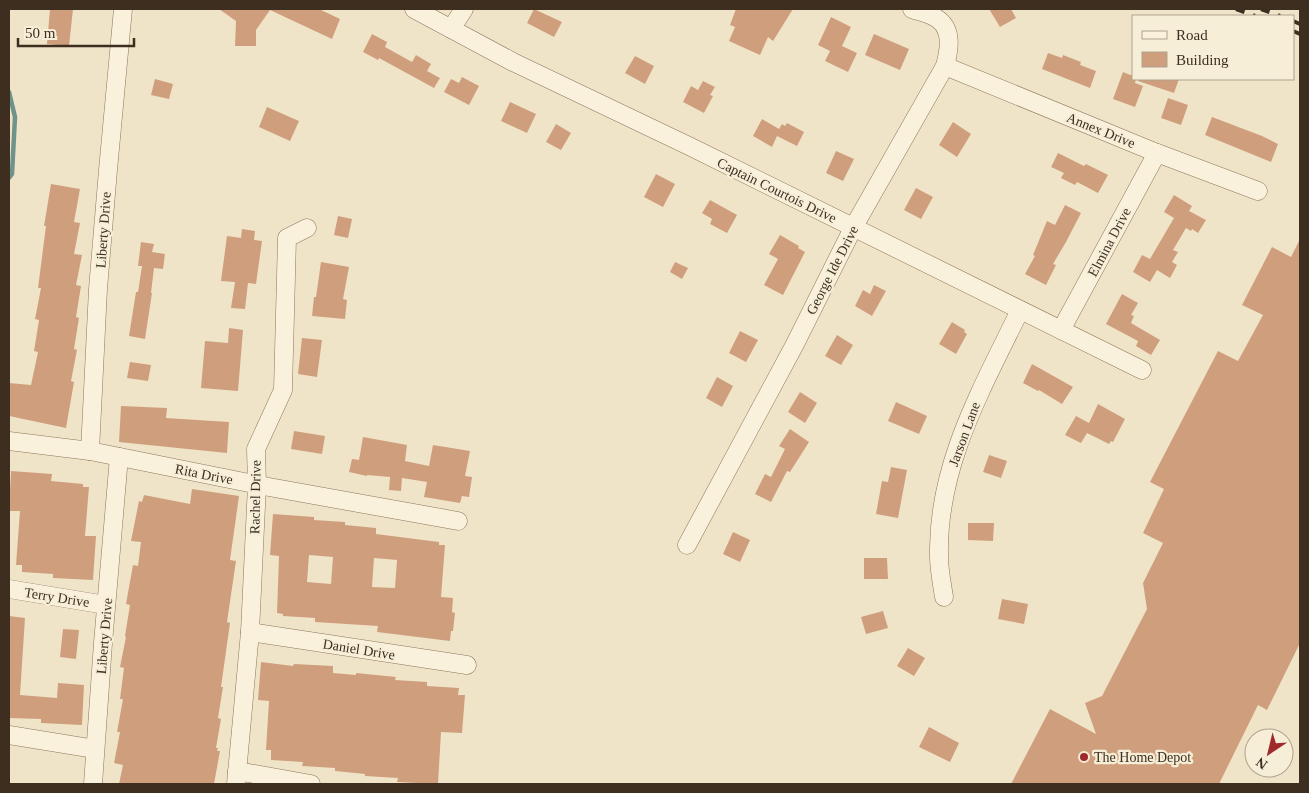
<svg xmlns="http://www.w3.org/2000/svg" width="1309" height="793" viewBox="0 0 1309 793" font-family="'Times New Roman',serif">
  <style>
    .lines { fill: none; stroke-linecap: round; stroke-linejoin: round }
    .stream { stroke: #6f938a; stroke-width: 4.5 }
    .building { fill: #cf9f7d; fill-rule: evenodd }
    .street-casing { stroke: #8d765c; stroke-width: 19 }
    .street { stroke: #faf1dc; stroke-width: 18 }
    .rail { stroke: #3d2e20; stroke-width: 4; stroke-dasharray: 9 9; stroke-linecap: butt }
    .poi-dot { fill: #9e2a2b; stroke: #f7eed8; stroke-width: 2 }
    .labels { text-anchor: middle; stroke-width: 4.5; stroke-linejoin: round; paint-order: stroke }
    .street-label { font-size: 14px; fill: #3d2e20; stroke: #f7eed8 }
    .poi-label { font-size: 14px; fill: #3d2e20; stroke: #f7eed8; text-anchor: start }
  </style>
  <rect width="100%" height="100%" fill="#f0e4c8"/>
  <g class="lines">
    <path class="stream" d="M9,92L15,117L12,174L9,178"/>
  </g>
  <g class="building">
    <path d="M50,9H73L69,46L47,44Z"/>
    <path d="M219,9H319L340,19L332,39L270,10L256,30V46H235L236,21Z"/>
    <path d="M534,9L562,22L554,37L527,23Z"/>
    <path d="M736,9H793L773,41L768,37L760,55L729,41L735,27L730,25Z"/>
    <path d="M989,9H1011L1016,18L1000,27Z"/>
    <path d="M831,17L851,27L842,46L857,53L848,72L825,61L830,51L818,45Z"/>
    <path d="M372,34L387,42L385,47L412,62L416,55L431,64L427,71L440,78L434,88L379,58L378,60L363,52Z"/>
    <path d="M874,34L909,49L900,70L865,55Z"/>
    <path d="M1048,53L1062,58L1063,55L1081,62L1080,65L1096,71L1090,88L1042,69Z"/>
    <path d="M635,56L654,66L645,84L625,73Z"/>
    <path d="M1123,72L1133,76V79H1136L1135,83L1143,86L1135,107L1113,99Z"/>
    <path d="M462,77L479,86L469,105L444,92L451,79L459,83Z"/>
    <path d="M155,79L173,84L169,99L151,95Z"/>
    <path d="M1139,79H1179L1174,93L1138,81Z"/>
    <path d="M703,81L715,87L710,95L713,96L704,113L683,102L691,86L698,90Z"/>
    <path d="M1168,98L1188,105L1181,125L1161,118Z"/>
    <path d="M510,102L536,114L527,133L501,121Z"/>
    <path d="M267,107L299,121L290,141L259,127Z"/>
    <path d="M1212,117L1262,136L1278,144L1271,162L1205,135Z"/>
    <path d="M762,119L779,129L782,124L785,126L787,123L804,132L797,146L777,136L772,147L753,136Z"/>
    <path d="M953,122L971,134L957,157L939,145Z"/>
    <path d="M556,124L571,133L561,150L546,142Z"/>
    <path d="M836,151L854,159L843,181L826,173Z"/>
    <path d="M1058,153L1084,166L1086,164L1108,175L1098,193L1077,182L1075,185L1061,178L1064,173L1051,167Z"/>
    <path d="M656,174L675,184L663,207L644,197Z"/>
    <path d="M51,184L80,189L74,222L80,223L74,254L82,255L76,285L81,286L76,317L79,318L74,349L77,350L71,381L74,382L66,428L9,416V383L31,385L38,352L34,351L39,320L35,319L41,288H38L46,226H44Z"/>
    <path d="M916,188L933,197L921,219L904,210Z"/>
    <path d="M1174,195L1192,206L1189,211L1206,220L1198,233L1192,229L1191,231L1186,228L1173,250L1178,252L1172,262L1177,265L1170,278L1157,270L1150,282L1133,272L1142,255L1150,259L1174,218L1164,212Z"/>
    <path d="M710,200L737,215L727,233L710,224L712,219L702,213Z"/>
    <path d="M1065,205L1081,213L1066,242L1053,264L1056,265L1046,285L1025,274L1035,256L1033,255L1047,221L1055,225Z"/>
    <path d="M338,216L352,219L348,238L334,235Z"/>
    <path d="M242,229L255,231L254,240L262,241L256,284L248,283L245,309L231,308L235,282L221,281L227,236L241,238Z"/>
    <path d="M780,235L799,246L798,248L805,252L783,295L764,285L778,259L769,254Z"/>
    <path d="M1300,239V643L1267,710L1258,705L1219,784H1011L1050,709L1096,734L1085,703L1102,696L1147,609L1143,583L1163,543L1143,533L1164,489L1150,482L1218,351L1238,361L1263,315L1242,305L1272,247L1291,257Z"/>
    <path d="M141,242L154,244L152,252L165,254L163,269L154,268L151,293H152L145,339L129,336L136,292H138L142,266H138Z"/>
    <path d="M321,262L349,267L343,299L347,300L345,319L312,316L314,297H316Z"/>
    <path d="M675,262L688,268L682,279L670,272Z"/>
    <path d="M874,285L886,291L872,316L855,306L863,290L870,294Z"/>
    <path d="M1122,294L1138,303L1131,315L1134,316L1131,323L1160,340L1151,355L1136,346L1138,341L1106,324Z"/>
    <path d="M952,322L965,330L964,332L967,334L956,354L939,344Z"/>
    <path d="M229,328L243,330L238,391L201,388L205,341L228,343Z"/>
    <path d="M740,331L758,340L746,362L729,353Z"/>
    <path d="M837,335L853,345L841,365L825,356Z"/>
    <path d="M302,338L322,340L317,377L298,374Z"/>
    <path d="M130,362L151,365L148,381L127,378Z"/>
    <path d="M1032,364L1073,387L1062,404L1039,390L1038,391L1023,383Z"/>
    <path d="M717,377L733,386L722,407L706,398Z"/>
    <path d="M800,392L817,403L805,423L788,412Z"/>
    <path d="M896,402L927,416L919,434L888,421Z"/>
    <path d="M1098,404L1125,419L1113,442L1111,441L1109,444L1087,433L1081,443L1065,435L1076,416L1089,423Z"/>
    <path d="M121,406L167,408L166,418L229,422L227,453L119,442Z"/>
    <path d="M790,429L809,442L790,472L787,471L771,502L755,494L765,474L771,477L785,449L779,446Z"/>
    <path d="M294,431L325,436L322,454L291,449Z"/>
    <path d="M363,437L407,445L405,461L429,466L433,445L470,451L465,476L472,477L469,497L462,496L460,503L424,497L427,482L402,478L401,491L389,490L390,477L367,475V476L349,472L352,459L359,460Z"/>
    <path d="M989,455L1007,461L1001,478L983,472Z"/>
    <path d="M891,467L907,470L898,518L876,514L882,481L888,482Z"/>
    <path d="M11,471L52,474L51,481L83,484V487H89L85,536H96L93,580L53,578V574L22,572V565H16L20,511H9Z"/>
    <path d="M192,489L239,496L230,560L236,561L227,622L230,623L221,687H223L218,718L221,719L216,748H218L217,751H220L214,784H119L123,765L114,763L120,732H117L123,699H120L124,668L120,667L126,637L125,636L130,605L126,604L133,565L138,566L141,542L131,541L139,501L142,502L144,495L190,504Z"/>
    <path d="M273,514L314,517V520L345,522V525L376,528V534L439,542V545H445L441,597L453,598L452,612L455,613L453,631H451L450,641L377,632L378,626L315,622V618L283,616V614L277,613L279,556L270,555ZM309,555L333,557L331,584L307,582ZM374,558L397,560L395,588L372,587Z"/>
    <path d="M968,523H994L993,541L968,540Z"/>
    <path d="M733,532L750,540L740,562L723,554Z"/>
    <path d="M864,558H887L888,579H864Z"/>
    <path d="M1002,599L1028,604L1024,624L998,619Z"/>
    <path d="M883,611L888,628L866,634L861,617Z"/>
    <path d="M9,616L25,618L20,695L57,698L58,683L84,685L82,725L41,723V719L9,718Z"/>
    <path d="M63,629L79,630L76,659L60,657Z"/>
    <path d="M908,648L925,658L914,676L897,666Z"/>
    <path d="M261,662L293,666L294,664L333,666V673L356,675V673L396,677L395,680L427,682V686L459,688L458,695H465L462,733L441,732L438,784L397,782L398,778L365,776V774L335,771V768L302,766L303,762L271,760V750H266L269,701L258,700Z"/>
    <path d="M929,727L959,743L950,762L919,747Z"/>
  </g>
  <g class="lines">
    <defs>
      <g id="street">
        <path d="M414,9L513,62L691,147L1142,370"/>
        <path d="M451,29L464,9"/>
        <path d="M945,66L1157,153L1258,191"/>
        <path d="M1061,330L1157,153"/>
        <path d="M9,441L90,451L269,487L458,521"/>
        <path d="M90,451L98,289L108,170L123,9"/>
        <path d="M687,545L794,346L853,228L945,66C949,51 953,31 939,20C932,14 920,12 912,9"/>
        <path d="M9,589L106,605"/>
        <path d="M944,597C942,584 939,570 939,556C937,465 982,389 1020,310"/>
        <path d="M250,632L467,665"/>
        <path d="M9,735L95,749"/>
        <path d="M237,771L311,784"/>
        <path d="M93,784L103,643L119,457"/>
        <path d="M236,784L250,632L257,485L256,449L283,390L287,238L307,228"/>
      </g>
    </defs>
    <use href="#street" class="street-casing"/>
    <use href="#street" class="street"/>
    <g class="rail">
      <path d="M1236,9L1255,16"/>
      <path d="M1261,9L1280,16"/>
      <path d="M1293,21L1300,24"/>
      <path d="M1293,31L1300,34"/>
    </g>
  </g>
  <circle class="poi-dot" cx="1084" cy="757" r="5"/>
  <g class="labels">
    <g class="street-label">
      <text transform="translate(1101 130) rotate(22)" y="5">Annex Drive</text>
      <text transform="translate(777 190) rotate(26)" y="5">Captain Courtois Drive</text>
      <text transform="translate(103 230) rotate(-86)" y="5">Liberty Drive</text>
      <text transform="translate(1109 242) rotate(-62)" y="5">Elmina Drive</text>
      <text transform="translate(832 270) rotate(-63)" y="5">George Ide Drive</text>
      <text transform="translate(964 434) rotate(-70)" y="5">Jarson Lane</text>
      <text transform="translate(204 474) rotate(11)" y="5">Rita Drive</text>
      <text transform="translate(255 497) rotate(-89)" y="5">Rachel Drive</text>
      <text transform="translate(57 597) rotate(9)" y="5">Terry Drive</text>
      <text transform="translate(104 636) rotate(-85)" y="5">Liberty Drive</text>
      <text transform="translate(359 649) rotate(9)" y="5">Daniel Drive</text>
    </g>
    <g class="poi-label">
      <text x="1094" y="762">The Home Depot</text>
    </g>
  </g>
  <rect width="1309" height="793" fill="none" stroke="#3d2e20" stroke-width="20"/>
  <rect x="1132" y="15" width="162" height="65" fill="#f7eed8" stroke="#ada18e"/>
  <rect x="1142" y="31" width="25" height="8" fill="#faf1dc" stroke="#ada18e"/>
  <text x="1176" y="40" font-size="15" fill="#3d2e20">Road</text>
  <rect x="1142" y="52" width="25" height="15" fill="#cf9f7d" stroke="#ada18e"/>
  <text x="1176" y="65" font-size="15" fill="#3d2e20">Building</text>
  <g transform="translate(1269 753) rotate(215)"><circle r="24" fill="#f7eed8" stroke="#ada18e"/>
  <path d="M0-4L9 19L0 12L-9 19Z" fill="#9e2a2b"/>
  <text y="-8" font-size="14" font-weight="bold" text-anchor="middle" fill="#3d2e20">N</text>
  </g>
  <path d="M18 38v8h116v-8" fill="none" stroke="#3d2e20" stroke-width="2.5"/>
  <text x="25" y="38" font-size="15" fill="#3d2e20" stroke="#f7eed8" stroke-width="4" paint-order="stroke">50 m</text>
</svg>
